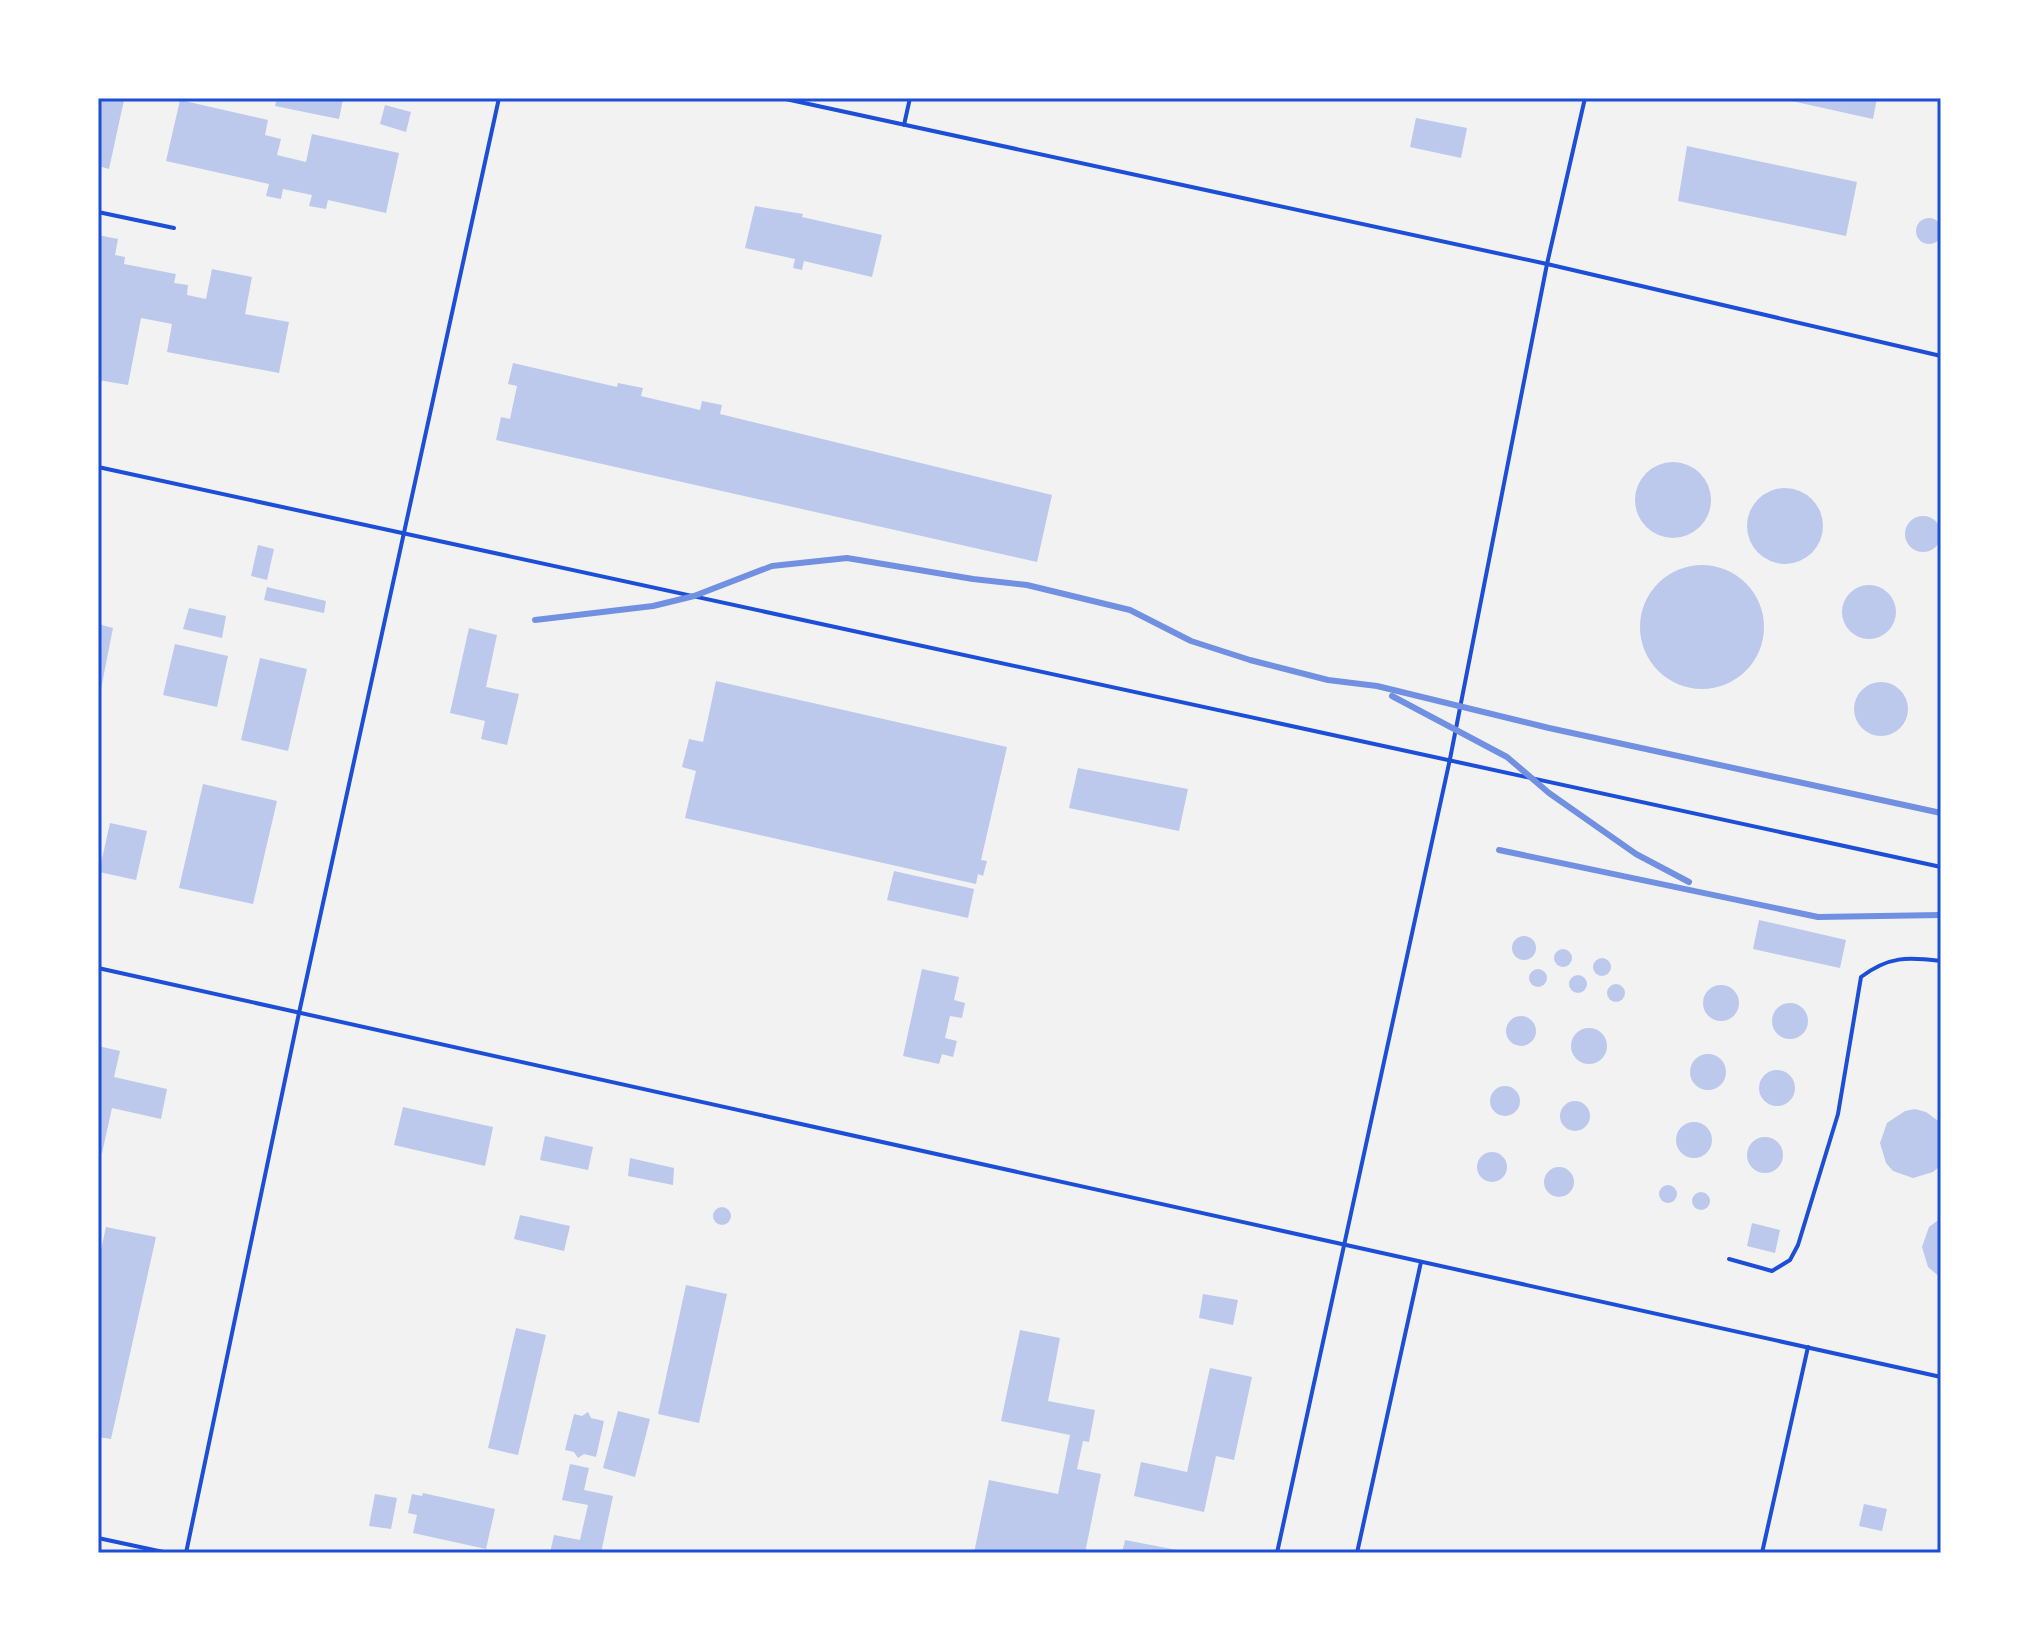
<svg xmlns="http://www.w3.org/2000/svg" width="2039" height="1651" viewBox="0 0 2039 1651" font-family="Roboto,sans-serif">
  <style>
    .building { fill: #bdc9ec }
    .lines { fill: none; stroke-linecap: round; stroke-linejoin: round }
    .service { stroke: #1d4ed8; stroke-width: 4 }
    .rail { stroke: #7290e2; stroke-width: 6 }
    .neatline { fill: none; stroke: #1d4ed8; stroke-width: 3 }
  </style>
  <rect width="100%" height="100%" fill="#f2f2f2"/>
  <g class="building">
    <path d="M98,98L124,100L109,169L98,166Z"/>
    <path d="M277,98H339L343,99L339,119L275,106Z"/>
    <path d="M1778,98H1877L1873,119Z"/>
    <path d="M180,100L268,120L265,135L281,139L277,155L306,162L312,134L399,153L386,213L328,200L326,209L309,206L312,195L283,189L281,199L266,196L269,184L166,161Z"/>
    <path d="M385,105L411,112L406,132L380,124Z"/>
    <path d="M1416,118L1467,128L1461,158L1410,147Z"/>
    <path d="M1687,146L1857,182L1846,236L1678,201Z"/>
    <path d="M755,206L803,214L802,217L882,235L872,277L804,261L802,270L793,268L795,259L745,248Z"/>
    <circle cx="1929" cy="231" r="13"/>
    <path d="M98,235L118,239L115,255L125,257L124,264L176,274L174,283L188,285L187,295L206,299L212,269L252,277L245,314L289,322L279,373L167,352L172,324L141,318L128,385L98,380Z"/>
    <path d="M513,363L617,387L618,383L643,388L641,396L700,410L702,401L722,405L720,414L1052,495L1037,562L496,440L501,417L510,419L517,386L508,384Z"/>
    <circle cx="1673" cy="500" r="38"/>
    <circle cx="1785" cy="526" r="38"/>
    <circle cx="1923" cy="534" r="18"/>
    <path d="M258,545L274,549L267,580L251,576Z"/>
    <circle cx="1702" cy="627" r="62"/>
    <circle cx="1869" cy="612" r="27"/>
    <path d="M267,587L326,601L324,613L264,600Z"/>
    <path d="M189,608L226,616L222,638L183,629Z"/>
    <path d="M98,624L113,628L101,689L98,688Z"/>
    <path d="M469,628L497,635L486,687L519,694L507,745L481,739L485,721L450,713Z"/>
    <path d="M175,644L228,656L217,707L163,695Z"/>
    <path d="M260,658L307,669L288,751L241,740Z"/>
    <path d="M716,681L1007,747L981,860L987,861L983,876L978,874L976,884L685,818L696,771L682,767L689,739L703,742Z"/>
    <circle cx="1881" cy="709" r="27"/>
    <path d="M1078,768L1188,789L1179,831L1069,808Z"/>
    <path d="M203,784L277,801L253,904L179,888Z"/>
    <path d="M110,823L147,831L136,880L99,872Z"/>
    <path d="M894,871L974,889L968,918L887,900Z"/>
    <path d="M1759,920L1846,940L1840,968L1753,949Z"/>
    <circle cx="1524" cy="948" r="12"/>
    <circle cx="1563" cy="958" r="9"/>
    <circle cx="1602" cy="967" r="9"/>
    <circle cx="1538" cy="978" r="9"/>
    <path d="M922,969L959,977L954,1000L965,1003L962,1018L950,1016L945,1038L957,1041L953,1057L942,1054L939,1064L903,1056Z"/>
    <circle cx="1578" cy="984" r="9"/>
    <circle cx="1616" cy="993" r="9"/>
    <circle cx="1721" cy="1003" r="18"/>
    <circle cx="1790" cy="1021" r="18"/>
    <circle cx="1521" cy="1031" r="15"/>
    <circle cx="1589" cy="1046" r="18"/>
    <path d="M98,1046L120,1051L114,1077L167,1089L161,1119L112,1108L102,1153H98Z"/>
    <circle cx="1708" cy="1072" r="18"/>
    <circle cx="1777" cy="1088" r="18"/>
    <circle cx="1505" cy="1101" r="15"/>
    <circle cx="1575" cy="1116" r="15"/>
    <path d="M403,1107L493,1127L485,1166L394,1145Z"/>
    <path d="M1915,1109L1926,1112L1941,1123V1165L1933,1172L1913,1178L1893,1171L1886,1163L1880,1143L1887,1123L1905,1111Z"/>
    <circle cx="1694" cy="1140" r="18"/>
    <path d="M545,1136L593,1147L588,1170L540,1160Z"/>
    <circle cx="1765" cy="1155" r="18"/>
    <circle cx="1492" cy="1167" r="15"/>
    <path d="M630,1158L674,1168L673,1185L628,1176Z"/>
    <circle cx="1559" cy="1182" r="15"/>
    <circle cx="1668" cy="1194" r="9"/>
    <circle cx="1701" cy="1201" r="9"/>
    <circle cx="722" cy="1216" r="9"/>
    <path d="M520,1215L570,1226L564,1251L514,1239Z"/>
    <path d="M1941,1218V1278L1928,1267L1922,1247L1929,1227Z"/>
    <path d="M1752,1223L1780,1230L1775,1253L1747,1246Z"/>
    <path d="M106,1227L156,1237L111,1439L98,1437V1263Z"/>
    <path d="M686,1285L727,1294L699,1423L658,1414Z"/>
    <path d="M1203,1294L1238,1300L1233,1325L1199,1318Z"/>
    <path d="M516,1328L546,1335L518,1455L488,1448Z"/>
    <path d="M1020,1330L1060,1338L1048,1401L1095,1410L1089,1442L1083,1441L1077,1469L1101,1474L1085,1553H974L989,1480L1058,1494L1070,1435L1001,1421Z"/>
    <path d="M1210,1368L1252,1377L1234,1460L1216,1456L1204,1512L1134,1496L1141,1462L1187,1472Z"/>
    <path d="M618,1411L650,1419L635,1477L603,1468Z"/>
    <path d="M588,1412L591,1418L604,1421L596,1457L584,1454L578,1458L574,1452L565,1450L574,1414L582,1416Z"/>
    <path d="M570,1464L589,1468L584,1490L613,1496L601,1553H550L554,1535L580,1540L588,1505L562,1500Z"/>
    <path d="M423,1493L495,1509L486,1549L413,1533L417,1515L408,1513L412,1494L422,1496Z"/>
    <path d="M375,1494L397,1498L391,1529L369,1526Z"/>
    <path d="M1864,1504L1887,1509L1882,1531L1859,1526Z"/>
    <path d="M1125,1540L1177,1550V1553H1122Z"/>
  </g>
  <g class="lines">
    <g class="service">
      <path d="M781,98L1547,264L1941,356"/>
      <path d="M904,125L910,98"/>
      <path d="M98,212L174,228"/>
      <path d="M98,467L1941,867"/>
      <path d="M98,968L1941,1377"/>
      <path d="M1729,1259L1772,1271L1790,1260L1798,1245L1838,1114L1861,977C1889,956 1907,957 1941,961"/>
      <path d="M98,1538L168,1553"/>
      <path d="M186,1553L299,1013L499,98"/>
      <path d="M1277,1553L1450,759L1547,264L1585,98"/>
      <path d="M1357,1553L1421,1262"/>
      <path d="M1762,1553L1808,1347"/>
    </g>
    <g class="rail">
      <path d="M535,620L653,606L694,596L772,566L847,558L973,579L1027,585L1130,610L1191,641L1250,660L1328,680L1377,686L1549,728L1941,813"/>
      <path d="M1392,696L1507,757L1549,793L1636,854L1689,882"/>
      <path d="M1499,850L1818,917L1941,915"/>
    </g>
  </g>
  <rect width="2039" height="1651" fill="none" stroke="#ffffff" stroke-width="200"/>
  <rect x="100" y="100" width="1839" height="1451" class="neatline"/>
</svg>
